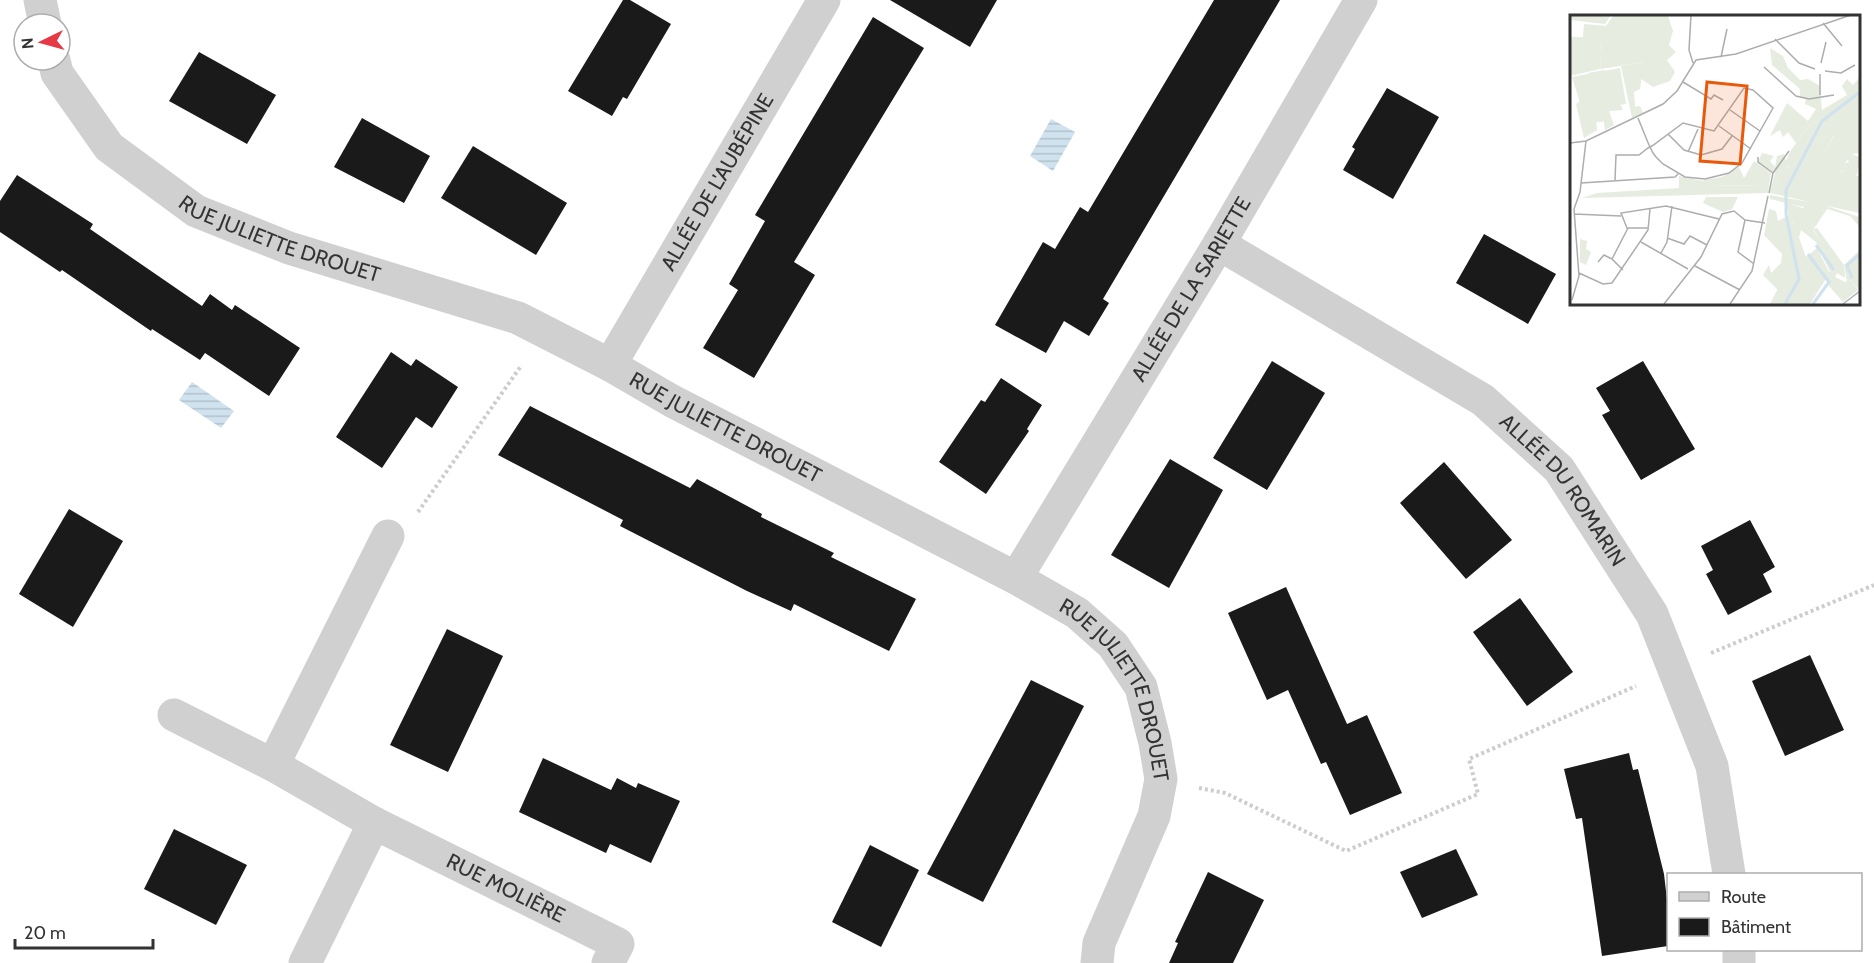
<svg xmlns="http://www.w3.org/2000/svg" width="1874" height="963" viewBox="0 0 1874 963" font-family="Cabin,sans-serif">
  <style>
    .water { fill: url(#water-rules) }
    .building { fill: #1a1a1a }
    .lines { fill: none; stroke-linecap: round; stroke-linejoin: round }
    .path { stroke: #cdcdcd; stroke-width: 4; stroke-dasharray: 3 3; stroke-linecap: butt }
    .street { stroke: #d0d0d0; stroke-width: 33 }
    .labels { text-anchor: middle; stroke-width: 6; stroke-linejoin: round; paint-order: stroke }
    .street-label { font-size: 21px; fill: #333; stroke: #fff }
    .inset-river { fill: none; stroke: #cfe2ee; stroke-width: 3 }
    .inset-road { fill: none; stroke: #adadad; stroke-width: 1.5 }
    .view { fill: #e8590c; fill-opacity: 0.15; stroke: #e8590c; stroke-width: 3 }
    .inset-edge { fill: none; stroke: #333; stroke-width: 3 }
  </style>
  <defs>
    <pattern id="water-rules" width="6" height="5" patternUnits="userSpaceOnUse" patternTransform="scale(1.5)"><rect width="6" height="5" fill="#cfe2ee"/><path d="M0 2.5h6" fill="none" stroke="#b2c2cd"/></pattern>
  </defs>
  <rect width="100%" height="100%" fill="#fff"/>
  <g class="water">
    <path d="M1051,119L1075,132L1053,171L1030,156Z"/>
    <path d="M192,382L234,411L221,428L179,400Z"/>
  </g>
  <g class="building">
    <path d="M623,0H630L671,24L627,99L623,97L612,116L568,91Z"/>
    <path d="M890,0H997L970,47Z"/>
    <path d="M1214,0H1280L1103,299L1109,303L1089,336L1064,321L1046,353L995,325L1043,242L1055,249L1080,207L1088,212Z"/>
    <path d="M873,17L924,48L794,262L815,275L754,378L703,348L738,290L729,284L765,221L755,215Z"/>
    <path d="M199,52L276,95L247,144L169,101Z"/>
    <path d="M1387,88L1439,117L1393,199L1343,170L1355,149L1352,147Z"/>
    <path d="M362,118L430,156L404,203L334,167Z"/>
    <path d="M473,146L567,203L536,255L441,198Z"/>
    <path d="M17,175L93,224L90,229L202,306L210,294L232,310L235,305L300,348L269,396L205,353L200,360L152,329L151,331L62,270L60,272L0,232V201Z"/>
    <path d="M1484,234L1556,274L1528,324L1456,283Z"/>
    <path d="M391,352L411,366L416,359L458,387L432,428L416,417L382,468L336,437Z"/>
    <path d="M1272,361L1325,393L1267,490L1213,458Z"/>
    <path d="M1643,361L1695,449L1641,480L1602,415L1610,411L1596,388Z"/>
    <path d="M1001,378L1042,405L1027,429L1029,431L986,494L939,462L981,400L985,402Z"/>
    <path d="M530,406L690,488L697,479L762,514L761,517L834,553L831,557L916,599L889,651L794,604L791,611L747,591L620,526L623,520L498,455Z"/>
    <path d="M1170,459L1223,490L1169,588L1111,555Z"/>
    <path d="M1444,462L1512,540L1466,579L1400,503Z"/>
    <path d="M69,509L123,541L73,627L19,594Z"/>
    <path d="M1750,520L1775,567L1763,574L1772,592L1728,615L1706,574L1713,570L1701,546Z"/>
    <path d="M1286,587L1347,724L1367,715L1402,793L1350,815L1326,762L1321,764L1288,690L1267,700L1228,613Z"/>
    <path d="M1520,598L1573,672L1527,706L1473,632Z"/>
    <path d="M447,629L503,656L448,772L390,745Z"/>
    <path d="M1810,655L1844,730L1785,756L1752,681Z"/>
    <path d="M1031,680L1084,706L983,902L927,874Z"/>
    <path d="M1629,753L1633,770L1638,769L1664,874L1668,908V946L1602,956L1582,818L1576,819L1564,769Z"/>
    <path d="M543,758L611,790L617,778L636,788L638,783L680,801L651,863L610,844L606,853L519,812Z"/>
    <path d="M174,829L247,865L216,925L144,889Z"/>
    <path d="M870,845L919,870L881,947L832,922Z"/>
    <path d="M1456,849L1478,895L1422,918L1400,872Z"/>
    <path d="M1208,872L1264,900L1233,963H1169L1178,943L1175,942Z"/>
  </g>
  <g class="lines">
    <g class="path">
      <path d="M418,512L521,366"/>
      <path d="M1711,653L1874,585"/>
      <path d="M1199,788L1225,793L1346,851L1478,794L1469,759L1636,686"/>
    </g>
    <g class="street">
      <path d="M40,0L45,24"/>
      <path id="s1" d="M54,60L57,73L109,147L196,211L289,248L518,318L610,365L672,401L1016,578L1077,613L1113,645L1141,687L1155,743L1161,779L1154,816L1099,943L1097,963"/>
      <path id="s2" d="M1219,244L1483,400L1559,469L1652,614L1712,766L1729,874"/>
      <path id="s3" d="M610,365L824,0"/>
      <path id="s4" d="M1016,578L1219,244L1361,0"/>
      <path d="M174,715L273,765"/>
      <path id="s5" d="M374,823L618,944L608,963"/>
      <path d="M305,963L374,823L273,765L388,536"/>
      <path d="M1739,963V950"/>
    </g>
  </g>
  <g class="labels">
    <g class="street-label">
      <text dy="7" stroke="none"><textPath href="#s3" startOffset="212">ALLÉE DE L'AUBÉPINE</textPath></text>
      <text dy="7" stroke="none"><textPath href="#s1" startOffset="300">RUE JULIETTE DROUET</textPath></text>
      <text dy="7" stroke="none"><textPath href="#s4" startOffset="338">ALLÉE DE LA SARIETTE</textPath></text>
      <text dy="7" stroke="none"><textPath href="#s1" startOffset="786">RUE JULIETTE DROUET</textPath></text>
      <text dy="7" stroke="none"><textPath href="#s2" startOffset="428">ALLÉE DU ROMARIN</textPath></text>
      <text dy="7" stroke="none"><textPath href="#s1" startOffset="1272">RUE JULIETTE DROUET</textPath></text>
      <text dy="7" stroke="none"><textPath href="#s5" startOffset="147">RUE MOLIÈRE</textPath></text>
    </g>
  </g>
  <g transform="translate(1570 15)">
    <rect width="290" height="290" fill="#fff"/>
    <path d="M0,0H41L35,9L0,5ZM32,26L43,27L50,33V51L30,54ZM74,47L70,74L64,77L65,92L70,91L73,98L62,103L51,51ZM243,106L251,112L244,124L249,127L262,118L264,120L245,154L209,168L207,163L211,154L219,153L215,148L221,135ZM184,146L201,158L199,170L134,171V165L152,162L169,152L174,163ZM272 155a8 8 0 1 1 16 0a8 8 0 1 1-16 0ZM216,187L235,194L223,206L236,242L247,233L259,257L265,253L243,214L247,213L274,250L275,263L267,258L265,262L275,267L280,265L288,275L273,287L259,271L257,262L240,289H200L225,240Z" fill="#e6ecdf"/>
    <path d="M44,0L98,1L103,16L99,30L106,37L97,45L105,57L100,66L83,72L70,63L73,47L50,51V34L44,32L43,27L32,26L30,54L0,61V22H13L14,9L36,11ZM200,33L213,41L218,53L230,65L238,64L250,71L252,95L277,80L272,71L277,64L283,70L289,63V138L282,139L289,142V154L277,145L271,157L289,161V198L200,178L205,158L188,147L192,138L204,141L200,146L205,152L207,141L214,139L219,156L211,154L207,163L209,168L234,148L245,153L264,121L262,118L249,127L244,124L251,112L243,106L226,128L218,117L213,122L210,115L200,121L217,88L238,106L246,94L235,89L236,83L230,81V74L202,50ZM34,55L53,95L39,96L44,110L35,115L33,100L26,104L27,115L14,123L6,89L13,84L18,58ZM109,161L134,166L135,171L199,170L198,178L12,183L27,178L109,173ZM200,180L251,189L289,202V211L280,201L257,194L243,215L265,250L263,255L260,257L246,227L231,215L229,223L226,218L223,204L234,192L200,184ZM199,194L206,196L208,206L219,200L225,240L210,277L193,260L199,250L201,258L211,248L212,239L194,220ZM10,224L17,226L16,234L21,237L16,250L10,247ZM289,236L290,275H289L280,265L277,267L274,250Z" fill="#e6ecdf"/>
    <path d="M50,53L56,89L36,92L38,103L32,107H16L2,62Z" fill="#e6ecdf"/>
    <path d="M136,182H168L162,194L153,197L133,188ZM223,240L227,268L212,289H200L211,272L214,243Z" fill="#e6ecdf"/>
    <path class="inset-river" d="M246,230L264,255M238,239L259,267L243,289M282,263L277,250L290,239M215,289L229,264L216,199V175L252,106L290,77"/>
    <path class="inset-road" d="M121,0L119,35L123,48M253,8L272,31M205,24L229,48L245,54M151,42L157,14M251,48L256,27M194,52L226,81L239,84L264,80M255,56L271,58L285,50M113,67L141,84L144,80L153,85M250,80V59M160,95L190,116M149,111L181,134M98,119L114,135L131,140L152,134L162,121M0,128L16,126L93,89L107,76L126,45L166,39L281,0M118,137L128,114M188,142V147L203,158M45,165L46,140H69L78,133L82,131L113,108L144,116L174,73L183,75L203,93L172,148L159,158L135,164L115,162L93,149L86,142L83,138L79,130L68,103M11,168L105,162L108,159M199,178L203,158L219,136M4,199L51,201M175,205L168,237L184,249M78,213H57L51,198L96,191L149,204M97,223L114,229L120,221L137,230M71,227L118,254M91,238L97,227L102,191M28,247L34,240L42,244M125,251L170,275M53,255L42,244L58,213M9,258L33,269L42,268L78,215L80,194M2,285L9,261L4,194L10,177L16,126M94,289L131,242L152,199L164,196L175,205L195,208M160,289L182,256L198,181M273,289L290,276"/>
    <path class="view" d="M137,67L177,71L170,149L130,146Z"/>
    <rect width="290" height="290" class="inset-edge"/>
  </g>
  <rect x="1667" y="873" width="195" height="78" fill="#ffffff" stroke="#adadad" stroke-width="1.5"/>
  <rect x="1679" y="892" width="30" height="9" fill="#d0d0d0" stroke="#adadad" stroke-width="1.5"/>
  <text x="1721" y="903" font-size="18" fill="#333333">Route</text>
  <rect x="1679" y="918" width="30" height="18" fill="#1a1a1a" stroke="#adadad" stroke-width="1.5"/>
  <text x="1721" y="933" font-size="18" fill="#333333">Bâtiment</text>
  <g transform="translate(42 42) rotate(265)"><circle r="28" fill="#ffffff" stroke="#adadad" stroke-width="1.5"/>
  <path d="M0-4.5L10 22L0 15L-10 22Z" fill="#e63946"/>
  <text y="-9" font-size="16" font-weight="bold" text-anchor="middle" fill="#333333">N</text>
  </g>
  <path d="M15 939v9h138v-9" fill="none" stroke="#333333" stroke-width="3"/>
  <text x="24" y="939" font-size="18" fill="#333333" stroke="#ffffff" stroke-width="4.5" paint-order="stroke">20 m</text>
</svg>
